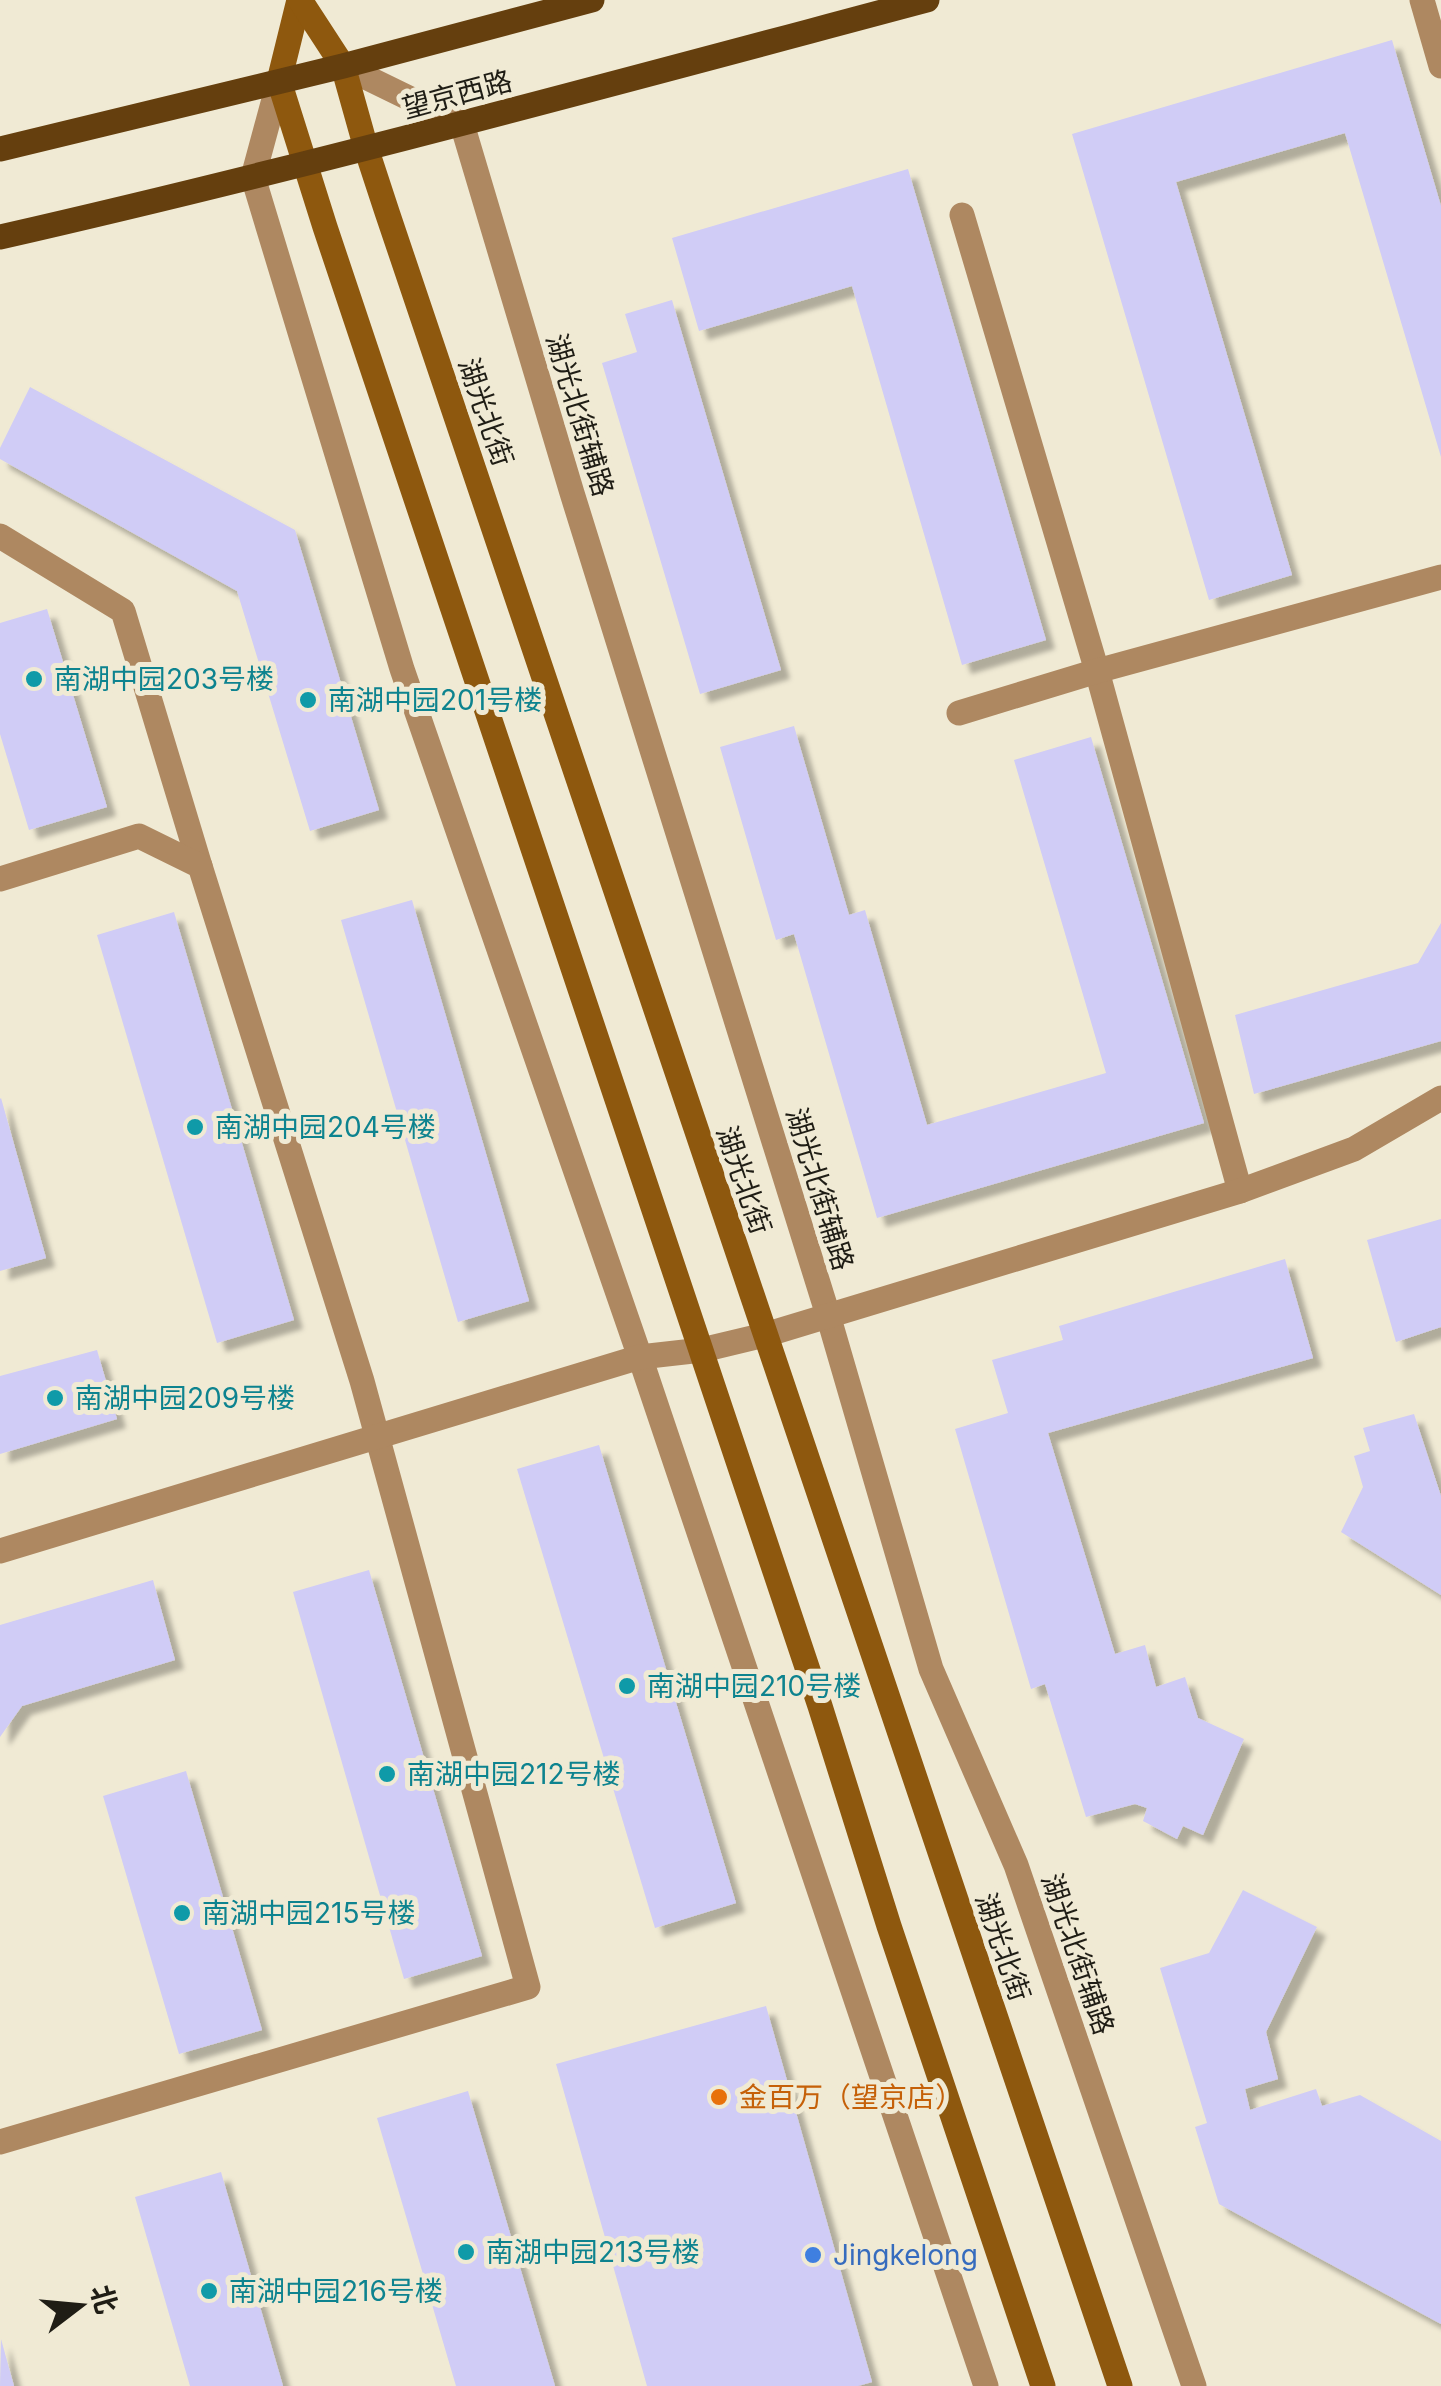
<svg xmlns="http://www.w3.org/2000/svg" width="1441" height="2386" viewBox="0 0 1441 2386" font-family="Inter,'Noto Sans SC',sans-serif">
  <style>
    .building { fill: #d0ccf6; filter: url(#shadow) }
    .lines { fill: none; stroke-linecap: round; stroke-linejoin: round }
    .street { stroke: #ae8861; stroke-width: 25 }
    .secondary { stroke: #8e580e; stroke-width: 25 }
    .primary { stroke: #653f0e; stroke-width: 25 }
    .culture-dot { fill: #0f9aa8; stroke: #f0ead4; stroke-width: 4 }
    .food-dot { fill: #e8710a; stroke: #f0ead4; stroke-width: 4 }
    .shop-dot { fill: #3f7fe0; stroke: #f0ead4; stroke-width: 4 }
    .labels { text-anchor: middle; stroke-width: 10; stroke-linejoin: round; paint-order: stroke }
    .street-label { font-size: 28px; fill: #1f1d15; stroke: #f0ead4 }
    .culture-label { font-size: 28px; fill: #0d838f; stroke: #f0ead4; text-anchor: start }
    .food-label { font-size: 28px; fill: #c56008; stroke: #f0ead4; text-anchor: start }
    .shop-label { font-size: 28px; fill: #366cbe; stroke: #f0ead4; text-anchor: start }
  </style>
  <defs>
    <filter id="shadow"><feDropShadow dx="9" dy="9" stdDeviation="2.5" flood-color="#0004"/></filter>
  </defs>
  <rect width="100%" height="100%" fill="#f0ead4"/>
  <g class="building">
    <path d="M1392,40L1441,206V457L1345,133L1176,182L1292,575L1209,600L1072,134Z"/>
    <path d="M908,169L1046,640L962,665L852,286L699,331L672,238Z"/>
    <path d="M672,300L781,670L700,694L602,363L637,352L625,314Z"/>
    <path d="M30,387L295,530L379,810L310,831L237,591L0,459V448Z"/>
    <path d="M47,609L107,807L29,830L0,734V623Z"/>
    <path d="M794,726L849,915L865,910L927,1125L1106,1073L1014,760L1091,737L1204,1123L877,1218L794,934L776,940L720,747Z"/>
    <path d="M412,900L529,1301L458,1322L341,920Z"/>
    <path d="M174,912L294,1320L217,1343L97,935Z"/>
    <path d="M1441,923V1041L1254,1094L1235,1015L1418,963Z"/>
    <path d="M1,1098L46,1258L0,1271V1099Z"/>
    <path d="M1441,1219V1327L1396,1342L1367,1240Z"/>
    <path d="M1285,1259L1313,1358L1048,1433L1115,1654L1145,1645L1156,1687L1185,1677L1198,1718L1244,1739L1203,1835L1183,1826L1177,1839L1143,1821L1147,1808L1135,1804L1086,1817L1045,1684L1031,1689L955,1429L1008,1413L992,1360L1063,1340L1059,1326Z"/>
    <path d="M97,1350L117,1419L0,1454V1376Z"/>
    <path d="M1414,1414L1441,1496V1595L1341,1532L1363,1487L1354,1456L1370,1451L1363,1428Z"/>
    <path d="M599,1445L736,1903L655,1928L517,1469Z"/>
    <path d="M369,1570L482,1956L404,1979L293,1592Z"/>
    <path d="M153,1580L175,1660L22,1706L0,1737V1625Z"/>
    <path d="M186,1771L262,2030L179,2054L103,1796Z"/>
    <path d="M1243,1890L1317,1927L1266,2032L1278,2079L1245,2089L1250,2110L1316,2089L1322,2106L1360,2095L1441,2141V2324L1219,2204L1195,2127L1207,2123L1160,1968L1209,1953Z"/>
    <path d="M766,2006L872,2382L858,2386H647L556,2064Z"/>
    <path d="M468,2091L555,2386H456L377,2118Z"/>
    <path d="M221,2172L283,2386H190L135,2197Z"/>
    <path d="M1,2339L14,2386H0Z"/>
  </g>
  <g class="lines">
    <g class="street">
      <path d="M1422,0L1441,66"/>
      <path d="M343,66L462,124L572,493L828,1315L931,1669L1016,1865L1194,2386"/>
      <path d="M279,81L253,177L402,669L640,1357L986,2386"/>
      <path d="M962,215L1097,671L1240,1191"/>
      <path d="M0,536L123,611L200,866"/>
      <path d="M959,713L1097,671L1441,577"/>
      <path d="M0,879L139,836L200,866L362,1381L528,1987L0,2142"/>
      <path d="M0,1551L640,1357L702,1350L765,1335L1240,1191L1354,1149L1441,1098"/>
    </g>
    <g class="secondary">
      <path d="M299,0L279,81L325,227L820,1706L889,1926L1043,2386"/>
      <path d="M300,0L343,66L366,148L387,212L1120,2386"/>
    </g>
    <g class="primary">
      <path d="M0,149L343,66L592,0"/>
      <path d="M0,237C311,166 619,82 927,0"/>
    </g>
  </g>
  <g class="culture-dot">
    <circle cx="34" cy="679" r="10"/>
    <circle cx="308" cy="700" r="10"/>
    <circle cx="195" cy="1127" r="10"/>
    <circle cx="55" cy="1398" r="10"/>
    <circle cx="627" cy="1686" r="10"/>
    <circle cx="387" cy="1774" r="10"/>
    <circle cx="182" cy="1913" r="10"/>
    <circle cx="466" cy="2252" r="10"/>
    <circle cx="209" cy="2291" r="10"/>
  </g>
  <circle class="food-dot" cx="719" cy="2097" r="10"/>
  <circle class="shop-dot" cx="813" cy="2255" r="10"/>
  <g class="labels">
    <g class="street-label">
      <text transform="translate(457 94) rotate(-15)" y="10">望京西路</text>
      <text transform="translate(486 412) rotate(71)" y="10">湖光北街</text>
      <text transform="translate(580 415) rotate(73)" y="10">湖光北街辅路</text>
      <text transform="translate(744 1180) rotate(71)" y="10">湖光北街</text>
      <text transform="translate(820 1189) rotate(73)" y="10">湖光北街辅路</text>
      <text transform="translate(1003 1947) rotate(71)" y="10">湖光北街</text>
      <text transform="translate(1078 1954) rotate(71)" y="10">湖光北街辅路</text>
    </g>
    <g class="culture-label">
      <text x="54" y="689">南湖中园203号楼</text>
      <text x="328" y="710">南湖中园201号楼</text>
      <text x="215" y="1137">南湖中园204号楼</text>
      <text x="75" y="1408">南湖中园209号楼</text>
      <text x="647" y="1696">南湖中园210号楼</text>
      <text x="407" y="1784">南湖中园212号楼</text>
      <text x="202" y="1923">南湖中园215号楼</text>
      <text x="486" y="2262">南湖中园213号楼</text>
      <text x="229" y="2301">南湖中园216号楼</text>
    </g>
    <g class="food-label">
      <text x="739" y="2107">金百万（望京店）</text>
    </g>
    <g class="shop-label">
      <text x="833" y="2265">Jingkelong</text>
    </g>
  </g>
  <g transform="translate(80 2306) rotate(74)" stroke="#f0ead4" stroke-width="8" paint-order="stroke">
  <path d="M0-8L18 38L0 25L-18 38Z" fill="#1f1d15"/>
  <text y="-15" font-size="28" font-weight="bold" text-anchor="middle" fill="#1f1d15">北</text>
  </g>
</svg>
